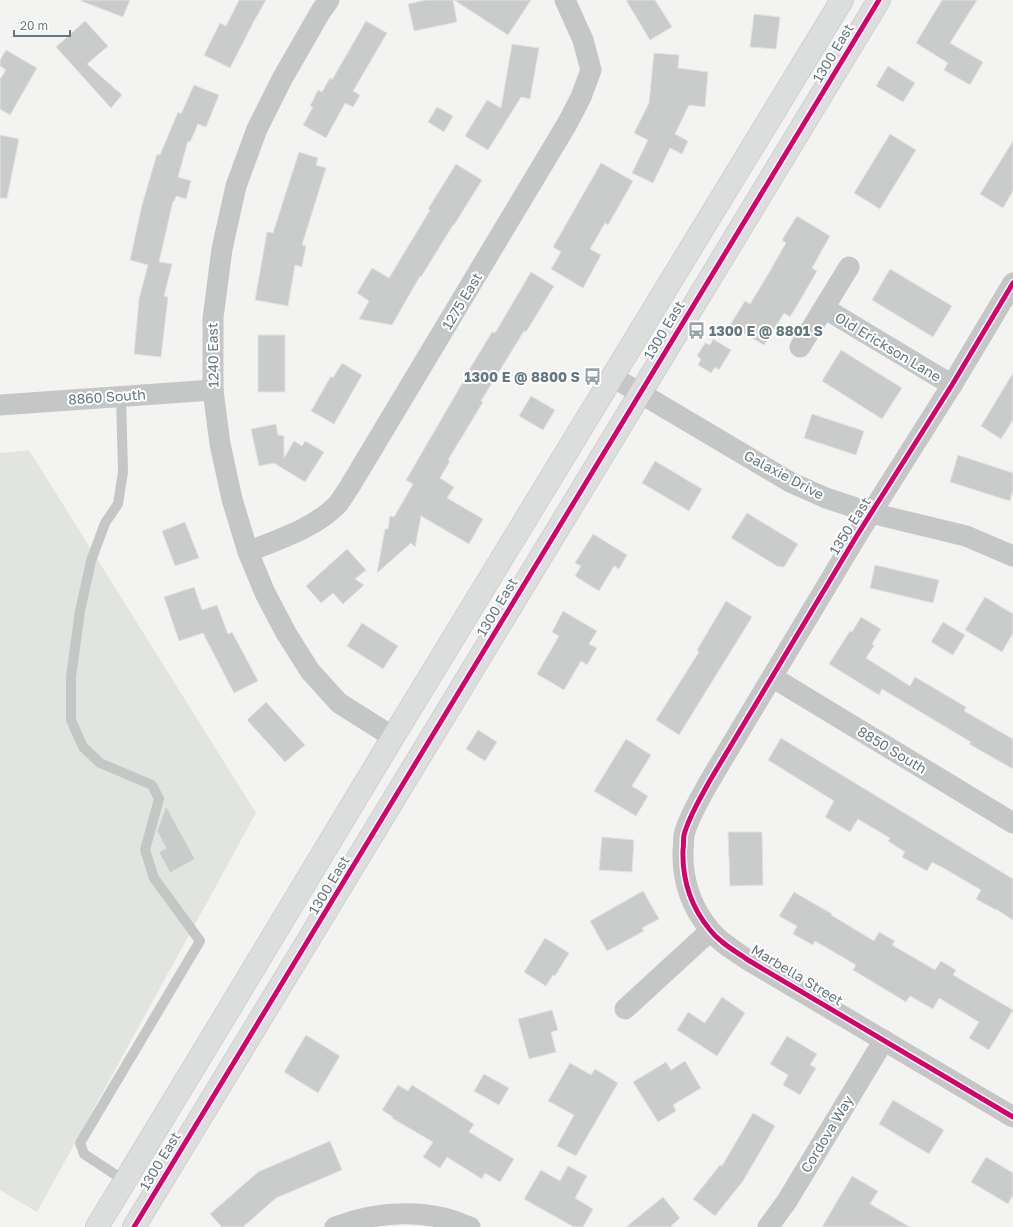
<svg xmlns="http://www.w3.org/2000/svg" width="1013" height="1227" viewBox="0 0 1013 1227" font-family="'Golos Text',sans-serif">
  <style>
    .green { fill: #e2e5df }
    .building { fill: #cacccc; stroke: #e2e2e1 }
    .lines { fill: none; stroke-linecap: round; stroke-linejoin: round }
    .primary-casing { stroke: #cfd0cf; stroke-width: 24 }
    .lane { stroke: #c5c7c7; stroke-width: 10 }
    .street { stroke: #c5c7c7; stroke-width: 21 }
    .primary { stroke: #dcdddd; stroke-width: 22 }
    .cycleway-casing { stroke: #fff; stroke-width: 8 }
    .cycleway { stroke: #d6006c; stroke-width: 5 }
    .labels { text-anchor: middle; stroke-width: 4; stroke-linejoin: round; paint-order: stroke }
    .street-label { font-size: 14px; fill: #647881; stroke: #fff }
    .poi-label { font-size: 14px; font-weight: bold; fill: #647881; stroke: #fff; text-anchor: start }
  </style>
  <rect width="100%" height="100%" fill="#f3f3f1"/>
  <path class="green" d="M29,450L256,813L37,1212L0,1190V453Z"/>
  <g class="building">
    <path d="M82,0H130L123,17L81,1Z"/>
    <path d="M239,0H266L254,21L230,68L204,55L220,23L226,26Z"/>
    <path d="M426,0H453L457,22L414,31L408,4Z"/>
    <path d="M454,0H531L508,35Z"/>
    <path d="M626,0H655L672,27L650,40Z"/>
    <path d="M942,0H977L950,43L983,62L970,85L944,70L948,63L916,43Z"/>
    <path d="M754,14L780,17L776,49L750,47Z"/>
    <path d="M85,21L108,46L87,64L122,95L111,108L56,47Z"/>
    <path d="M366,21L387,33L353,91L360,95L353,107L345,103L326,138L303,125L313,107L310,106L318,90L322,92L330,78L332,80Z"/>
    <path d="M512,44L539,48L530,99L521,97L488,150L465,136L487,100L501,108Z"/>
    <path d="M6,50L37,68L10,115L0,109V79L6,70L0,66V60Z"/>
    <path d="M654,53L679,55L678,68L708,72L705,107L689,105L675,134L688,141L682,154L670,148L653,183L632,173L648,140L634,133L649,103Z"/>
    <path d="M888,66L915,83L903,102L876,86Z"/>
    <path d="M194,85L219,95L206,127L198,124L190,142L188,141L178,177L191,181L186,199L176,196L174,202L173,201L159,262L172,264L164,296L168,297L161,357L134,354L139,299L148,265L130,260L142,205L157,154L160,155L178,112L181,114Z"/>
    <path d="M437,107L453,116L444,132L428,122Z"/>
    <path d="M890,134L916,150L880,209L854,193Z"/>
    <path d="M0,135L19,139L7,198H0Z"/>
    <path d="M1013,141V191L1003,208L980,194Z"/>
    <path d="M299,152L318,158L316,165L326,168L302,245L306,246L302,267L295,265L288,306L255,300L267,232L273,233Z"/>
    <path d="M601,163L633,181L608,225L605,223L590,249L601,255L583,288L551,269L561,252L553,247Z"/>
    <path d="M456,164L482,180L454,225H453L421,277L420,276L392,325L359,319L369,301L357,293L372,268L389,278L430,210L428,209Z"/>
    <path d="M797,216L830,236L812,268L817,271L805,292L790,317L784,313L764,345L730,325L745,301L750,304L770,271L786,243L782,240Z"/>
    <path d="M890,269L952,306L933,337L872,300Z"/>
    <path d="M531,272L554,286L526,332L524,331L481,401L483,402L448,460L450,461L440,478L454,487L447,498L483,519L469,544L421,516L415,547L411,543L377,573L385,529H388L390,516L394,517L413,484L406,480L467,375H466L492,332L495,333Z"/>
    <rect x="258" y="335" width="27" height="57"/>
    <path d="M713,339L731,350L719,370L715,367L711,373L698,365L701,359L697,356L705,343L710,345Z"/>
    <path d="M841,350L902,388L882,419L822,381Z"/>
    <path d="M342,363L362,375L334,424L311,411L331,376L333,378Z"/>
    <path d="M1013,373V420L1001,439L981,426Z"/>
    <path d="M531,396L555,410L543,430L519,416Z"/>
    <path d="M812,414L864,431L856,455L804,438Z"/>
    <path d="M276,424L278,435L284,436V458L294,441L302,446L305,441L324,452L305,482L274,463L259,466L251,429Z"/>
    <path d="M958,455L1013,473V490L1010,501L950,482Z"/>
    <path d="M655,461L702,489L689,511L642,483Z"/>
    <path d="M747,513L798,544L784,567L777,566L731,538Z"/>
    <path d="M185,522L199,558L175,566L162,531Z"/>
    <path d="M593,534L627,555L619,569L614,566L599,591L575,576L581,566L575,563Z"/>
    <path d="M347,549L366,570L355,579L364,585L343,604L333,593L321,603L306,586Z"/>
    <path d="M875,565L939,580L933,603L870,588Z"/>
    <path d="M194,587L202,610L217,605L228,634L232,632L258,681L234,693L203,633L179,641L164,597Z"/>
    <path d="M985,597L1013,614V633L1002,652L965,630Z"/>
    <path d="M726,601L752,617L679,735L656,720L699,652L697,650Z"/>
    <path d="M563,611L597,631L589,644L597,648L587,665L581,661L564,690L537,674L559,636L552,632Z"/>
    <path d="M861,617L881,629L872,644L874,646L866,658L910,686L915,677L966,707L964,711L1013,739V769L969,744L971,742L882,689L879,695L829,664L850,631L852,632Z"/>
    <path d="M943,622L965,635L953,655L931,642Z"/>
    <path d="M362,623L398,646L383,669L347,646Z"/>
    <path d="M266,702L305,745L285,762L247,720Z"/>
    <path d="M478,730L497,742L485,761L466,749Z"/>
    <path d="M781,738L1013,879V920L996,909V910L976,899L981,890L940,866H939L932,862L927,871L902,857L905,852L888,841L890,838L858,819L850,832L825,817L834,801L768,760Z"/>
    <path d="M626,739L651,755L632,786L648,796L636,816L594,791Z"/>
    <path d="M166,806L195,859L170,873L159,852L166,848L157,831Z"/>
    <path d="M728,832H762L763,885L730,886Z"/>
    <path d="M602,837L634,840L632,872L599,870Z"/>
    <path d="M643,891L659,919L642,928L644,931L607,951L590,921Z"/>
    <path d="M794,892L832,914L831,915L874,941L879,932L895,941L892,945L935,970L941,961L956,970L953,975L1013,1010L989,1050L969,1038L979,1022L939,998L933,1009L910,996L906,1002L853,970L856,965L815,941L813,945L793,934L797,926L779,916Z"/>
    <path d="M545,938L569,953L555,976L553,975L546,986L524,972Z"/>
    <path d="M722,997L745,1013L717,1056L677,1030L688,1012L705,1023Z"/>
    <path d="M552,1010L558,1030L551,1032L556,1052L529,1059L518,1019Z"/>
    <path d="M306,1035L340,1056L318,1093L284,1072Z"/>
    <path d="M787,1036L817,1054L810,1065L816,1068L800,1095L783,1085L788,1075L770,1064Z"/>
    <path d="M685,1061L701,1088L673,1105L676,1111L658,1122L633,1082L666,1062L671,1070Z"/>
    <path d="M570,1063L591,1075L595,1069L618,1083L576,1156L557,1146L574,1115L548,1101Z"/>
    <path d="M484,1074L509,1088L499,1105L474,1091Z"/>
    <path d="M398,1085L408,1091L412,1085L474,1124L469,1132L514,1159L500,1182L485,1173L482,1179L447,1157L440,1168L423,1157L433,1142L392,1118L393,1117L382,1110Z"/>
    <path d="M893,1100L944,1130L929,1154L879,1124Z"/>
    <path d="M753,1113L775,1126L743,1181L715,1216L693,1199L720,1165L722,1166Z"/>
    <path d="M330,1141L342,1170L276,1198L243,1227H222L210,1214L258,1172Z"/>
    <path d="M986,1157L1013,1173V1195L1008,1204L971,1182Z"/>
    <path d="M568,1166L587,1176L575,1198L593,1209L583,1227H574L524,1199L541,1170L560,1181Z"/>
    <path d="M852,1176L878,1191L870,1204L910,1227H822Z"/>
    <path d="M663,1197L680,1218L670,1227H626Z"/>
  </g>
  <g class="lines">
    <defs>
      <g id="primary">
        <path d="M97,1227L225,1016L393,737L842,0"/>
        <path d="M134,1227L879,0"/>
      </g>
    </defs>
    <use href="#primary" class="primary-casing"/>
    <path class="lane" d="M121,396L123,472L118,504L105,523L91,561L80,611L71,677V720L83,747L100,763L152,785L159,799L145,850L154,878L200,941L80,1143L84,1154L125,1181"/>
    <g class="street">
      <path d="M329,0L321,11L282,79L257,129L236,186L222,249L213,318V390L220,444L232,499L248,552L265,593L286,633L310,671L339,703L393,737"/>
      <path d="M1013,283L952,385L856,537L709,782C700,799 689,816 684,835C683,840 684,845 683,850C682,880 691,907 710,930C720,943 735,951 748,960L1013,1117"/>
      <path d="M824,308L952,385"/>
      <path d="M800,347L849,267"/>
      <path d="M613,377L790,482L826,498L871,513L966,536L1013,556"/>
      <path d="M0,405L213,390"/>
      <path d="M248,552C279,539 315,528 338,504C342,499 346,492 350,486L567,124L581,97L591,70L583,40L565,0"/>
      <path d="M772,677L1013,823"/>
      <path d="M625,1009L710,931"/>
      <path d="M335,1227C370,1214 407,1210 444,1218C453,1220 461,1224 470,1227"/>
      <path d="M768,1227L787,1201L884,1040"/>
    </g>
    <use href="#primary" class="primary"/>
    <defs>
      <g id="cycleway">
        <path d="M1013,283L952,385L856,537L709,782C700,799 689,816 684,835C683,840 684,845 683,850C682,880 691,907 710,930C720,943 735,951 748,960L1013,1117"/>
        <path d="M134,1227L879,0"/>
      </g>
    </defs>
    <use href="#cycleway" class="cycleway-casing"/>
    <use href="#cycleway" class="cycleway"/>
  </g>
  <defs>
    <symbol id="bus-bare" viewBox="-9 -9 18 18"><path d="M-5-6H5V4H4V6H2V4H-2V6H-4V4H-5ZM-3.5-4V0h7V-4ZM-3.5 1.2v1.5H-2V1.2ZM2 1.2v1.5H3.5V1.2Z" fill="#96a3a8" stroke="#fff" stroke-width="2.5" paint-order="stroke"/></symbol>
  </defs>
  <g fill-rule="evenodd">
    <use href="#bus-bare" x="684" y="318" width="25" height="25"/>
    <use href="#bus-bare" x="580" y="364" width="25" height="25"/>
  </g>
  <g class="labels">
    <g class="street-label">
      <text transform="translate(833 53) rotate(-59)" y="5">1300 East</text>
      <text transform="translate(462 301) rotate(-59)" y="5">1275 East</text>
      <text transform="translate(664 330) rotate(-59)" y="5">1300 East</text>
      <text transform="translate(888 347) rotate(31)" y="5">Old Erickson Lane</text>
      <text transform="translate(213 355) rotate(-91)" y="5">1240 East</text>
      <text transform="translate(107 397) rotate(-4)" y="5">8860 South</text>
      <text transform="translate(784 475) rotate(28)" y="5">Galaxie Drive</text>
      <text transform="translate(850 526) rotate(-58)" y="5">1350 East</text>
      <text transform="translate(497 607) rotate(-59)" y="5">1300 East</text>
      <text transform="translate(892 750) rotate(31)" y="5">8850 South</text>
      <text transform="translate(329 885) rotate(-59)" y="5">1300 East</text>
      <text transform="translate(797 975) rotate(31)" y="5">Marbella Street</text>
      <text transform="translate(827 1134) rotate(-59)" y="5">Cordova Way</text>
      <text transform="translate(160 1161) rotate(-59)" y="5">1300 East</text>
    </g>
    <g class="poi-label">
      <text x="709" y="336">1300 E @ 8801 S</text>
      <text x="580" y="382" text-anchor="end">1300 E @ 8800 S</text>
    </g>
  </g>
  <path d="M14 30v6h56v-6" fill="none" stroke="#647881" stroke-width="2"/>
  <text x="20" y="30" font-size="12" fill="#647881" stroke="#ffffff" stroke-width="3" paint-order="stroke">20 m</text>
</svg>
